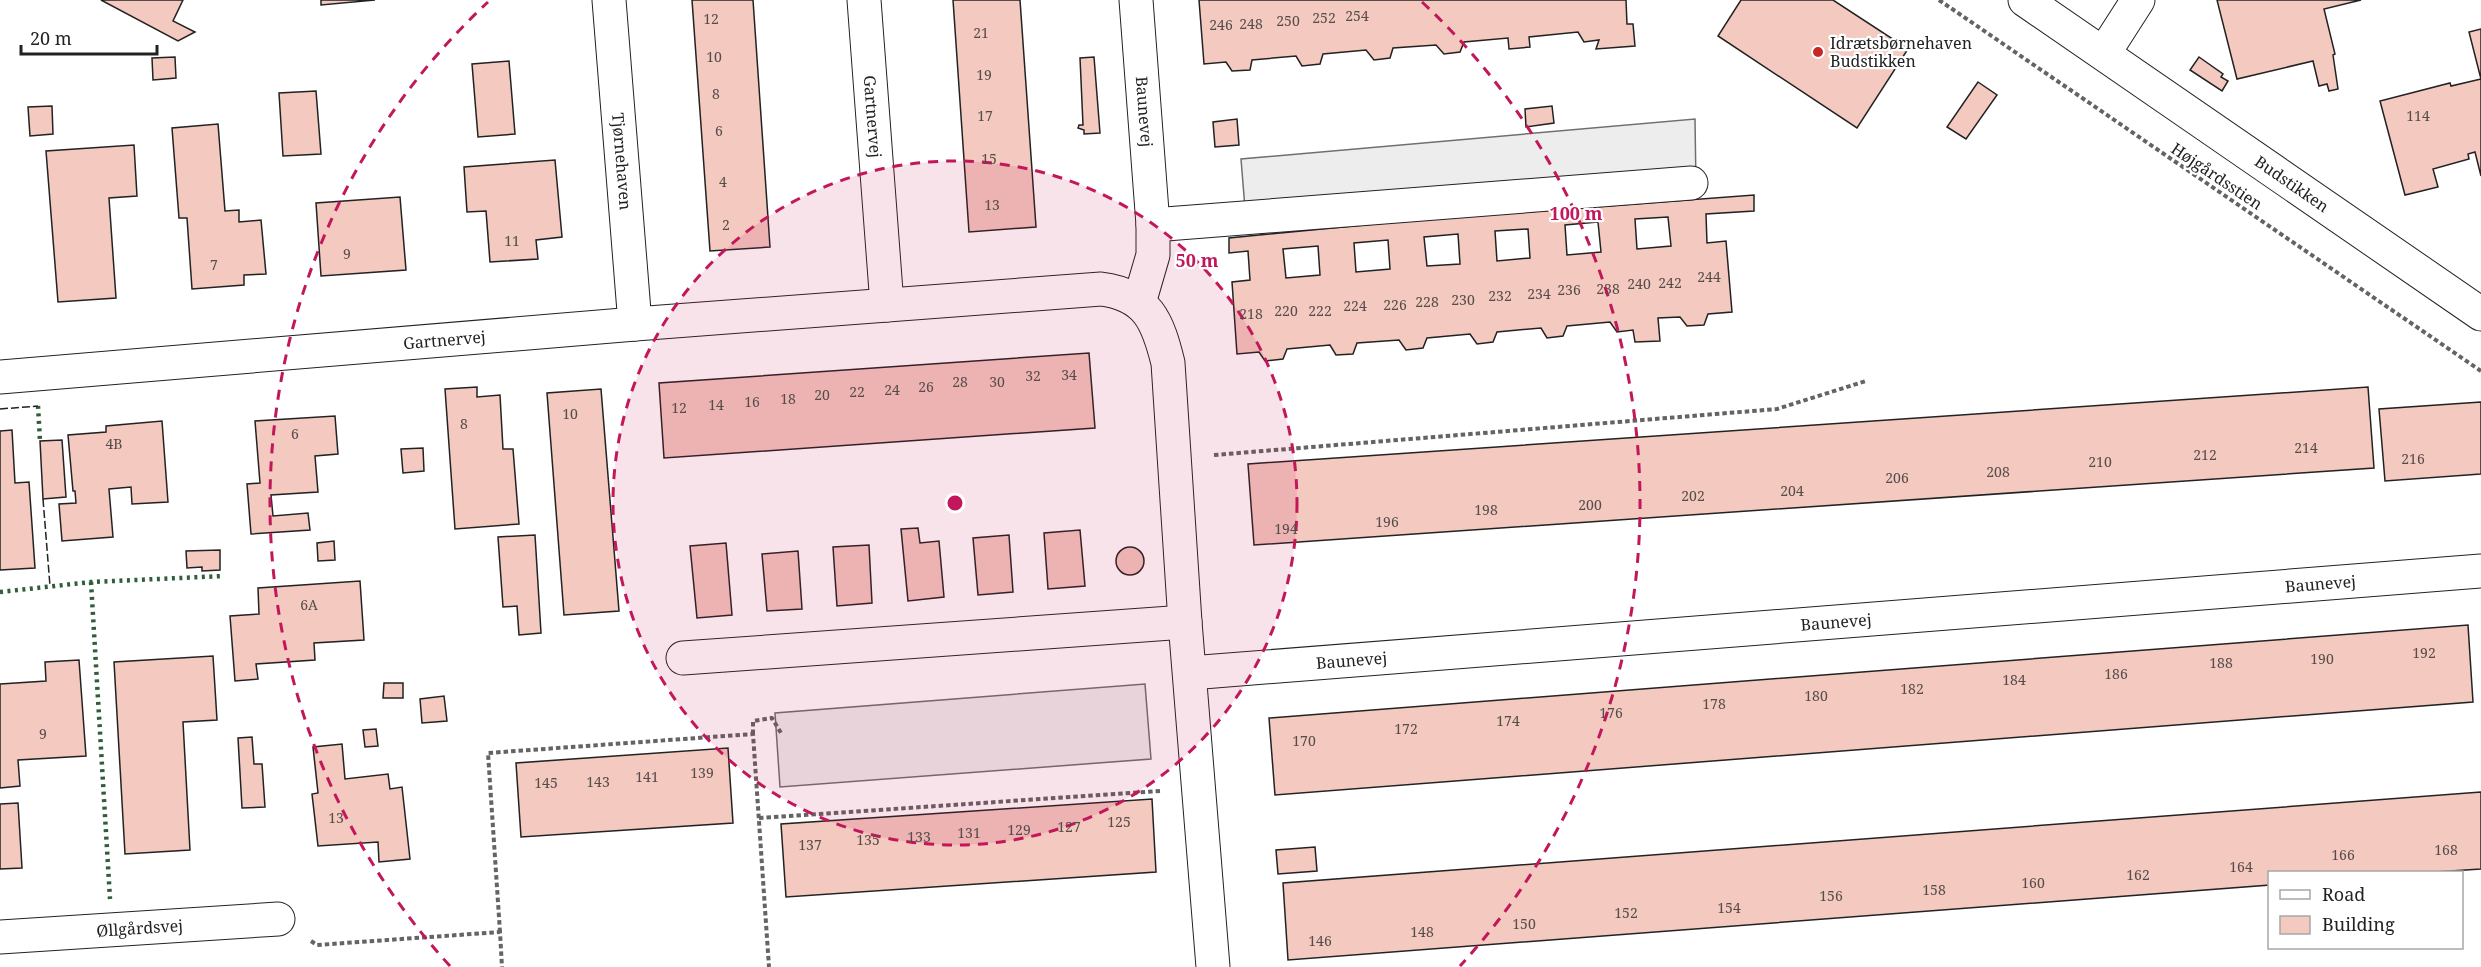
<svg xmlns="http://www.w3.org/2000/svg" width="2481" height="967" viewBox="0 0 2481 967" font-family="'Noto Serif',serif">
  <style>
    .parking { fill: #ededed; stroke: #6f6f6f; stroke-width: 1.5 }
    .building { fill: #f3c9c0; stroke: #222; stroke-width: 1.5; fill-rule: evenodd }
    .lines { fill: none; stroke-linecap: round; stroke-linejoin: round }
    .minor-casing { stroke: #222; stroke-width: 35 }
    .path { stroke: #646464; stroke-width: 4; stroke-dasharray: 4.5 3; stroke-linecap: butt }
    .minor { stroke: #fff; stroke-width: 33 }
    .hedge { stroke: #2f5e38; stroke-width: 4.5; stroke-dasharray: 3 4.5; stroke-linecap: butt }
    .fence { stroke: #222; stroke-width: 1.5; stroke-dasharray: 8 3; stroke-linecap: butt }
    .ring { fill: none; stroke: #c2185b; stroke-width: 3; stroke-dasharray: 10 8 }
    .poi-dot { fill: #c62828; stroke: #fff; stroke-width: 2 }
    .labels { text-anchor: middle; stroke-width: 4.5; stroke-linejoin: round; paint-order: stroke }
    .number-label { font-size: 14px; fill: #564c4a }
    .poi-label { font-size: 16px; fill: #222; stroke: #fff; text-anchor: start }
    .street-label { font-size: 16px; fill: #222; stroke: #fff }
    .centre { fill: #c2185b; stroke: #fff; stroke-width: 3 }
    .ring-label { font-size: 18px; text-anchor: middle; font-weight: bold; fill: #c2185b; stroke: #fff; stroke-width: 4.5; stroke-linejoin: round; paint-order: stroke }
  </style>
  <rect width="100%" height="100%" fill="#fff"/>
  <g class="parking">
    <path d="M1695,119L1696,185L1246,221L1241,159Z"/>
    <path d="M1145,684L1151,759L780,787L775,713Z"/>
  </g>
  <g class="building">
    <path d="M101,0H183L173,21L195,32L178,41Z"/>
    <path d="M321,0H375L321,5Z"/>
    <path d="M692,0H753L770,247L710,251Z"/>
    <path d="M953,0H1020L1036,227L969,232Z"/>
    <path d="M1199,0H1626L1627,24H1633L1635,46L1596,49L1599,40L1584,42L1578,32L1529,37L1530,47L1509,49L1508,38L1464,42L1460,52L1444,54L1436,45L1393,48L1390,58L1374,60L1366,50L1323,54L1320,64L1302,66L1296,56L1252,60L1250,70L1232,71L1226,62L1204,64Z"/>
    <path d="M1741,0H1833L1908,49L1857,128L1718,36Z"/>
    <path d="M2217,0H2361L2324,9L2335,54L2333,55L2338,89L2329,91L2327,84L2319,86L2313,61L2237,79Z"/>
    <path d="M2481,29V176L2475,152L2468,154L2469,159L2433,169L2438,187L2405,195L2380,101L2450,83L2451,86L2481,79L2469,32Z"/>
    <path d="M175,57L176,78L153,80L152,58Z"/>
    <path d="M1094,57L1100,133L1084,134V130L1078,128L1079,125H1083L1080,58Z"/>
    <path d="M2199,57L2223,74L2221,77L2228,81L2222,91L2190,70Z"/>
    <path d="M509,61L515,134L478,137L472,64Z"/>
    <path d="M1978,82L1997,95L1966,139L1947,127Z"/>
    <path d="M316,91L321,154L283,156L279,93Z"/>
    <path d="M52,106L53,134L30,136L28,107Z"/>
    <path d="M1552,106L1554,123L1526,127L1525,109Z"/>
    <path d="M1237,119L1239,145L1215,147L1213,122Z"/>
    <path d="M218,124L225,211L239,210V222L261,220L266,274L244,275V285L192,289L187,218H179L172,128Z"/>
    <path d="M134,145L137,196L109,198L116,298L58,302L46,151Z"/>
    <path d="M555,160L562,237L536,240L538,259L490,262L486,211L467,212L464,167Z"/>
    <path d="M1754,195V211L1706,214L1707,243L1726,241L1732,312L1708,314L1704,325L1687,326L1680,317L1658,318L1660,341L1635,342L1633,330L1617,332L1610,322L1567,326L1563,336L1547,338L1541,328L1497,332L1493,342L1477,344L1470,334L1427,338L1423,348L1406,350L1399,340L1357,343L1353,354L1336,355L1330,345L1287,349L1283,359L1265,361L1259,352L1237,354L1232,282L1250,280L1248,251L1229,253V238L1406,221ZM1668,217L1671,246L1637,249L1635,219ZM1598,222L1601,252L1567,255L1565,225ZM1528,229L1530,258L1497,261L1495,231ZM1458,234L1460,264L1427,266L1424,237ZM1388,240L1390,269L1356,272L1354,243ZM1318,246L1320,275L1286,278L1283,249Z"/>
    <path d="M400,197L406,270L321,276L316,203Z"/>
    <path d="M1089,353L1095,428L664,458L659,383Z"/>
    <path d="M477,387V397L500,395L503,449H513L519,524L455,529L445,389Z"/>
    <path d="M2368,387L2374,468L1254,545L1248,464Z"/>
    <path d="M601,389L619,611L564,615L547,393Z"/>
    <path d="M2481,402V474L2385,481L2379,409Z"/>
    <path d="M335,416L338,454L315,456L318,492L271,495L273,516L308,513L310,530L251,534L247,484L260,483L255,421Z"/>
    <path d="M162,421L168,502L132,504L131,487L109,489L113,537L62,541L59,504L76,503L75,491H73L68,435L106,432V426Z"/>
    <path d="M12,430L15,483L29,482L35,568L0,570V431Z"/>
    <path d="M62,440L66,497L43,499L40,441Z"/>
    <path d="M423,448L424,471L403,473L401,449Z"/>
    <path d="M918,528L920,543L939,541L944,597L908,601L901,529Z"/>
    <path d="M1080,530L1085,586L1048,589L1044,533Z"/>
    <path d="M535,535L541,633L519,635L517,606L503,607L498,537Z"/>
    <path d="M1009,535L1013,592L978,595L973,538Z"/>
    <path d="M334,541L335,560L318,561L317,543Z"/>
    <path d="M726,543L732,615L697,618L690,546Z"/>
    <path d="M869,545L872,603L837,606L833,547Z"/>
    <circle cx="1130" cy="561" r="14"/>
    <path d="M220,550V570L202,571V567L187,568L186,551Z"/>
    <path d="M798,551L802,609L767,611L762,554Z"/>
    <path d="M360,581L364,640L314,643L315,660L256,664L258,679L235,681L230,616L259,614L258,588Z"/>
    <path d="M2468,625L2473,702L1275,795L1269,718Z"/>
    <path d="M213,656L217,720L183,722L190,850L125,854L114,662Z"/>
    <path d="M79,660L86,756L18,760L20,786L0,788V684L46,681L45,662Z"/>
    <path d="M384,683H403V698H383Z"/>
    <path d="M444,696L447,721L422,723L420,699Z"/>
    <path d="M376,729L378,746L365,747L363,730Z"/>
    <path d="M252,737L254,764H262L265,807L242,808L238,738Z"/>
    <path d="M342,744L345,779L388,774L390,789L402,787L410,859L379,862L378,842L318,846L312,794L318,793L313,747Z"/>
    <path d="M728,748L733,823L521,837L516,763Z"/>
    <path d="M2481,792V869L2435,872H2270V885L1288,960L1283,883Z"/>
    <path d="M1152,799L1156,872L786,897L781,824Z"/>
    <path d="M18,803L22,868L0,869V804Z"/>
    <path d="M1315,847L1317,871L1278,874L1276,850Z"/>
  </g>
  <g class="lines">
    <defs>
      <g id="minor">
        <path id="s1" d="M609,0L635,324"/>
        <path id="s2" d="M864,0L887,305"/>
        <path id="s3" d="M1136,0L1153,225V255L1139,303"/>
        <path id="s4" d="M2025,0L2481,314"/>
        <path d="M2104,53L2138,0"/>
        <path d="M1153,225L1691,183"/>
        <path id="s5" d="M0,377L635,324L1101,289C1148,295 1158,322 1168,363L1185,622L1213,967"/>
        <path d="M683,658L1185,622"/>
        <path id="s6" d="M1190,673L2481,571"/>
        <path id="s7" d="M0,937L278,919"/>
      </g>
    </defs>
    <use href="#minor" class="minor-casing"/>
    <g class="path">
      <path d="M1939,0L2481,371"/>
      <path d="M1214,455L1777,409L1866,381"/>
      <path d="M753,734V721L772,718L781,733"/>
      <path d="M759,818L1160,791"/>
      <path d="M500,932L488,753L753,734L769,967"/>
      <path d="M311,941L317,945L500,932L502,967"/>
    </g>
    <use href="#minor" class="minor"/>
    <g class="hedge">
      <path d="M38,406L40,441"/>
      <path d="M91,582L110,899"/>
      <path d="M0,592L91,582L224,576"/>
    </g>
    <g class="fence">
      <path d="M0,409L38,406"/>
      <path d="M43,499L50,586"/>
    </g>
  </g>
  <circle cx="955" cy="503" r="342" fill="#c2185b" fill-opacity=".12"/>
  <g class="ring">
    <circle cx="955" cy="503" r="342"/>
    <path d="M450 966A685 685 0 0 1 488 2M1422 2A685 685 0 0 1 1460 966"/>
  </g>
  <circle class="poi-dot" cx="1818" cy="52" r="6"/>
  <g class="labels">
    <g class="number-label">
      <text x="1357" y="21">254</text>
      <text x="1324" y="23">252</text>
      <text x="711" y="24">12</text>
      <text x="1288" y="26">250</text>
      <text x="1251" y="29">248</text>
      <text x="1221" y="30">246</text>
      <text x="981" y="38">21</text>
      <text x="714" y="62">10</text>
      <text x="984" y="80">19</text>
      <text x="716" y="99">8</text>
      <text x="985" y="121">17</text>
      <text x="2418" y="121">114</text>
      <text x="719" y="136">6</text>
      <text x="989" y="164">15</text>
      <text x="723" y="187">4</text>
      <text x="992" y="210">13</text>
      <text x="726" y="230">2</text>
      <text x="512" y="246">11</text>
      <text x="347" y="259">9</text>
      <text x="214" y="270">7</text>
      <text x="1709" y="282">244</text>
      <text x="1670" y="288">242</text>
      <text x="1639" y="289">240</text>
      <text x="1608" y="294">238</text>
      <text x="1569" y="295">236</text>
      <text x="1539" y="299">234</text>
      <text x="1500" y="301">232</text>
      <text x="1463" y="305">230</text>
      <text x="1427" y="307">228</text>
      <text x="1395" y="310">226</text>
      <text x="1355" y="311">224</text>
      <text x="1286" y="316">220</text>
      <text x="1320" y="316">222</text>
      <text x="1251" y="319">218</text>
      <text x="1069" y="380">34</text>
      <text x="1033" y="381">32</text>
      <text x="960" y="387">28</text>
      <text x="997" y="387">30</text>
      <text x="926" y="392">26</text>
      <text x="892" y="395">24</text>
      <text x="857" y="397">22</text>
      <text x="822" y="400">20</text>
      <text x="788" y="404">18</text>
      <text x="752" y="407">16</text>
      <text x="716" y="410">14</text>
      <text x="679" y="413">12</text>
      <text x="570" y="419">10</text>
      <text x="464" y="429">8</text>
      <text x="295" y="439">6</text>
      <text x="114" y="449">4B</text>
      <text x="2306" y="453">214</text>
      <text x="2205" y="460">212</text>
      <text x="2413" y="464">216</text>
      <text x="2100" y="467">210</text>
      <text x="1998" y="477">208</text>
      <text x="1897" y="483">206</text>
      <text x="1792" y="496">204</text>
      <text x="1693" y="501">202</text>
      <text x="1590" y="510">200</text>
      <text x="1486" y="515">198</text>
      <text x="1387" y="527">196</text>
      <text x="1286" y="534">194</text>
      <text x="309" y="610">6A</text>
      <text x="2424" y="658">192</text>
      <text x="2322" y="664">190</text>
      <text x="2221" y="668">188</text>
      <text x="2116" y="679">186</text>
      <text x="2014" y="685">184</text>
      <text x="1912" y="694">182</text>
      <text x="1816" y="701">180</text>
      <text x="1714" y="709">178</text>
      <text x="1611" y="718">176</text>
      <text x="1508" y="726">174</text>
      <text x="1406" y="734">172</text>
      <text x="43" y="739">9</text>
      <text x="1304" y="746">170</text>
      <text x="702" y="778">139</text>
      <text x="647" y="782">141</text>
      <text x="598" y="787">143</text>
      <text x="546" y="788">145</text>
      <text x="336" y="823">13</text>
      <text x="1119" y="827">125</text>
      <text x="1069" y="832">127</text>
      <text x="1019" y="835">129</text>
      <text x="969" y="838">131</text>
      <text x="919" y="842">133</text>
      <text x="868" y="845">135</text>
      <text x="810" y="850">137</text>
      <text x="2446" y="855">168</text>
      <text x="2343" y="860">166</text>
      <text x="2241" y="872">164</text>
      <text x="2138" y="880">162</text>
      <text x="2033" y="888">160</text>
      <text x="1934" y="895">158</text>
      <text x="1831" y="901">156</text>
      <text x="1729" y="913">154</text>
      <text x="1626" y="918">152</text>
      <text x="1524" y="929">150</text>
      <text x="1422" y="937">148</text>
      <text x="1320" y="946">146</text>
    </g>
    <g class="poi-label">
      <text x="1830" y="49">Idrætsbørnehaven<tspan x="1830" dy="18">Budstikken</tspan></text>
    </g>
    <g class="street-label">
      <text dy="6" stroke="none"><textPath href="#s3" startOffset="112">Baunevej</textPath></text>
      <text dy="6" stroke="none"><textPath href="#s2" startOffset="117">Gartnervej</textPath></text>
      <text dy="6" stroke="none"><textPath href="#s1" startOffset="162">Tjørnehaven</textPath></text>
      <text transform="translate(2217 176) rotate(34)" y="6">Højgårdsstien</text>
      <text dy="6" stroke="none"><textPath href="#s4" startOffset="324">Budstikken</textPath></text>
      <text dy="6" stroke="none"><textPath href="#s5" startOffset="446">Gartnervej</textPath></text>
      <text dy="6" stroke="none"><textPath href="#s6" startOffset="1134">Baunevej</textPath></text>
      <text dy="6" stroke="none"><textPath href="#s6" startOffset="648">Baunevej</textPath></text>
      <text dy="6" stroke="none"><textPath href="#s6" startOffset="162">Baunevej</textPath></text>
      <text dy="6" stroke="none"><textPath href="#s7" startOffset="140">Øllgårdsvej</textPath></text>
    </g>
  </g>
  <circle cx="955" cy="503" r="9" class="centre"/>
  <g class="ring-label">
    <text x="1576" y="220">100 m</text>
    <text x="1197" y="267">50 m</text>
  </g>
  <rect x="2268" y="871" width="195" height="78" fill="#ffffff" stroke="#a7a7a7" stroke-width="1.5"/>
  <rect x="2280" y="890" width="30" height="9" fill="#ffffff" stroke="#a7a7a7" stroke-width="1.5"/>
  <text x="2322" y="901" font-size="18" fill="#222222">Road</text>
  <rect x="2280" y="916" width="30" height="18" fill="#f3c9c0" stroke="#a7a7a7" stroke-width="1.5"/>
  <text x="2322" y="931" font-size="18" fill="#222222">Building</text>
  <path d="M21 45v9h136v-9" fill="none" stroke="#222222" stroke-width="3"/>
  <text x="30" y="45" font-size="18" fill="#222222" stroke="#ffffff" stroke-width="4.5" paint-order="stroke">20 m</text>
</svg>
